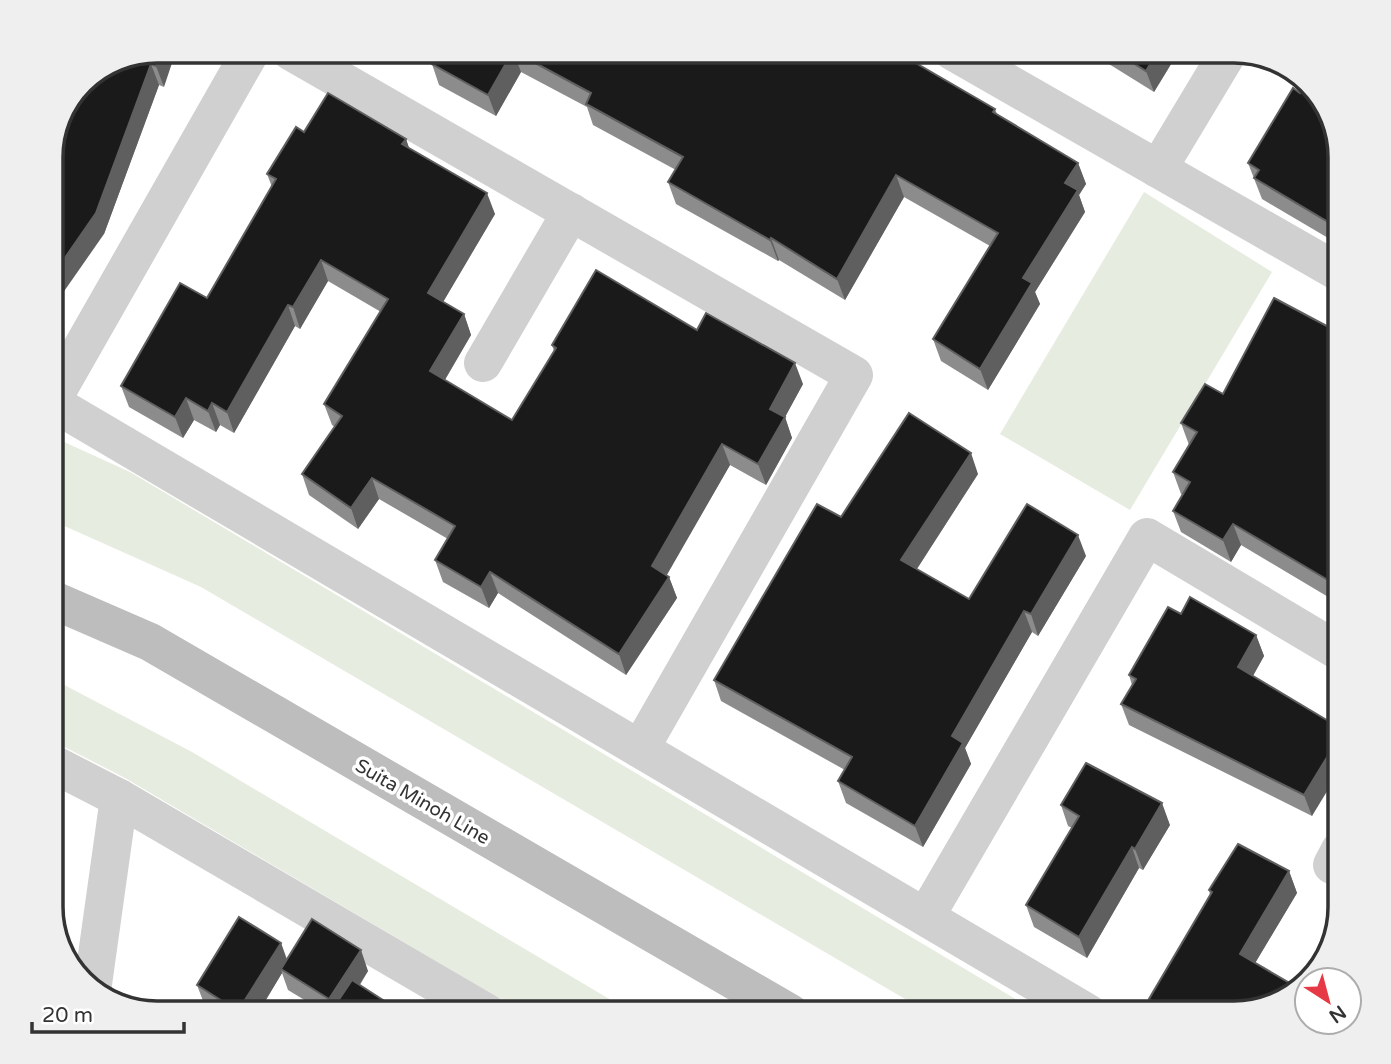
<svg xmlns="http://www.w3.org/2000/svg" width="1391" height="1064" viewBox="0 0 1391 1064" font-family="'Varela Round',sans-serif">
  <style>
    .green { fill: #e6ecdf }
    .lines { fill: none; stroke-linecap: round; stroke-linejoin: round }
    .street { stroke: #d0d0d0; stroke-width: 38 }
    .secondary { stroke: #bdbdbd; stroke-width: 38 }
    .wall { fill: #8c8c8c }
    .shaded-wall { fill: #5f5f5f }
    .building { fill: #1a1a1a; stroke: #5f5f5f; stroke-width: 2 }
    .labels { text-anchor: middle; stroke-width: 7; stroke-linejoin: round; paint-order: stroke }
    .street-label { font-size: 19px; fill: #333; stroke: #fff }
    .rim { fill: none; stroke: #333; stroke-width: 3.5 }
  </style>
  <rect width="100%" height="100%" fill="#fff"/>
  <g class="green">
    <path d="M1144,192L1272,272L1130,510L1000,434Z"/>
    <path d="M51,436L130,472L1039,1013H929L201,587L51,520Z"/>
    <path d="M51,678L192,752L633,1013H524L125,778L51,740Z"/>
  </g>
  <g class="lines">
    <g class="street">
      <path d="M290,51L854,375L640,749"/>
      <path d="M952,51L1340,273"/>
      <path d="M1158,169L1229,51"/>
      <path d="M483,363L571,212"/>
      <path d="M51,402L1088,1013"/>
      <path d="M51,402L251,51"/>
      <path d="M51,763L119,798L487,1013"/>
      <path d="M1332,865L1340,850"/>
      <path d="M926,916L1147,537L1340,652"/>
      <path d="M92,991L119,798"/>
    </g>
    <path class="secondary" d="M51,599L150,642L790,1013"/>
  </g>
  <g class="wall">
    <path d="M157,51L164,87L159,85L104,234L73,104Z"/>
    <path d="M439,51H895L995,109L997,114L1078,163L1086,184L1079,195L1085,212L1035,292L1040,304L988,390L941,361L933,339L990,246L904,197L845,300L779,260L778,261L676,204L668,182L676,170L593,125L587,107L521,72L496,116L439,85L432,64Z"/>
    <path d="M1088,51H1179L1154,92Z"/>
    <path d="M304,132L406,139L409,148L495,214L443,302L464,314L471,335L445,380L512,420L554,351L552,345L697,330L803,384L785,417L792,438L766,485L730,465L666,575L669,577L677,598L626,675L498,593L489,608L443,582L435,560L448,539L379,499L358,529L309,495L302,474L335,427L332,425L324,404L381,312L328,281L300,329L295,326L234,433L220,425L216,432L194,420L183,438L129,407L121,386L207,298L272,187L267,174Z"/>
    <path d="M1340,156V245L1262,199L1248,163Z"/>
    <path d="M1340,333V604L1241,545L1231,562L1181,532L1173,511L1183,495L1181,494L1173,472L1189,445L1181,423L1223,394Z"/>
    <path d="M978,474L917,569L969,599L1086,556L1038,636L1032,632L965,748L971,764L923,847L846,803L838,781L845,770L721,701L714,680L841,517Z"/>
    <path d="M1181,614L1256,635L1264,656L1253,676L1340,728L1312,816L1129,725L1121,704L1132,685L1129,675Z"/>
    <path d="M1061,805L1170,825L1143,870L1139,868L1087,958L1034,927L1026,905L1072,828L1068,826Z"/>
    <path d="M1289,871L1297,893L1255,963L1234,1013H1154L1149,999L1210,895L1209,890Z"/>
    <path d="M281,943L287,959L368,971L360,985L403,1013H326L288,990L282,973L258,1013H216L205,1006L197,985Z"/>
  </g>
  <g class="shaded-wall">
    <path d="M161,51H176L164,87L156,66Z"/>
    <path d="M513,51L521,72L496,116L488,95Z"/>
    <path d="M1158,51H1179L1154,92L1146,71Z"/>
    <path d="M151,64L159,85L104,234L51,310V278Z"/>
    <path d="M406,139L413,160L402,144Z"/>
    <path d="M1078,163L1086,184L1079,195L1085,212L1035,292L1040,304L988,390L980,369L1023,278L1065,183Z"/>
    <path d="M896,175L904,197L845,300L837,279Z"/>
    <path d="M487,193L495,214L436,314L428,293Z"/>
    <path d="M771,238L779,260L778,261L770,240Z"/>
    <path d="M321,260L328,281L300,329L293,307Z"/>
    <path d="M288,305L295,326L234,433L227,412Z"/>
    <path d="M464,314L471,335L437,393L430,371Z"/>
    <path d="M795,363L803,384L785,417L792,438L766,485L758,464L770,409Z"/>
    <path d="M186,398L194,420L183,438L175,417Z"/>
    <path d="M212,403L220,425L216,432L208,411Z"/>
    <path d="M722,444L730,465L660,587L652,566Z"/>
    <path d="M971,453L978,474L909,581L901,560Z"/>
    <path d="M372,478L379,499L358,529L351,508Z"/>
    <path d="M1233,524L1241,545L1231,562L1223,540Z"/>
    <path d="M1078,535L1086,556L1038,636L1031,614Z"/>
    <path d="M490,572L498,593L489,608L481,587Z"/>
    <path d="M669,577L677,598L626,675L619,654Z"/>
    <path d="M1336,578L1340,589V602L1333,583Z"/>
    <path d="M1024,611L1032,632L965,748L971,764L923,847L915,826L952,736Z"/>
    <path d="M1256,635L1264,656L1246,688L1238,667Z"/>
    <path d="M1340,736V770L1312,816L1304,795Z"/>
    <path d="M53,784L60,805L51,847V792Z"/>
    <path d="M1162,803L1170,825L1143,870L1135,849Z"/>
    <path d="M1132,847L1139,868L1087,958L1079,937Z"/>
    <path d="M1289,871L1297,893L1248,975L1240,954Z"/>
    <path d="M53,909L60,930L58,941L51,915Z"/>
    <path d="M281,943L288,964L281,969L282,973L258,1013H239L238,1011Z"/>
    <path d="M361,950L368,971L341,1013H334L329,999Z"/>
  </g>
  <g class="building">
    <path d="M157,51H161L156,66L151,64L96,213L51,278V168L73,104L87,77Z"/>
    <path d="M439,51H513L488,95L432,64Z"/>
    <path d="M513,51H895L995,109L993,112L1078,163L1065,183L1078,190L1023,278L1032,283L980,369L933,339L998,233L896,175L837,279L771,238L770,240L668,182L683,157L586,104L591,93Z"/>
    <path d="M1114,51H1158L1146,71Z"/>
    <path d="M1307,82L1329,110L1340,156V229L1254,178L1259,170L1248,163L1293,88L1300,93Z"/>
    <path d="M328,93L406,139L402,144L487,193L428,293L464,314L430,371L512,420L556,348L552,345L596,270L697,330L706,313L795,363L770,409L785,417L758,464L722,444L652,566L669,577L619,654L490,572L481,587L435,560L455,526L372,478L351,508L302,474L342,416L324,404L388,299L321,260L293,307L288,305L227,412L212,403L208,411L186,398L175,417L121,386L180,283L207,298L276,179L267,174L296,127L304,132Z"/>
    <path d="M1274,298L1340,333L1339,336L1340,337V580L1336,578L1333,583L1233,524L1223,540L1173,511L1190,482L1173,472L1197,432L1181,423L1205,384L1223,394Z"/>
    <path d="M909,413L971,453L901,560L969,599L1027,504L1078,535L1031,614L1024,611L952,736L963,743L915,826L838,781L852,757L714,680L817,504L841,517Z"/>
    <path d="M1190,597L1256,635L1238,667L1340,728V736L1304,795L1121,704L1136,679L1129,675L1168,607L1181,614Z"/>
    <path d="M1086,763L1162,803L1135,849L1132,847L1079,937L1026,905L1079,816L1061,805Z"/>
    <path d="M1238,844L1289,871L1240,954L1298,988L1281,1002L1234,1013H1173L1149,999L1212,892L1209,890Z"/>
    <path d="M239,917L281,943L238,1011L197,985Z"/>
    <path d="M312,919L361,950L329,999L281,969Z"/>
    <path d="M352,980L403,1013H330Z"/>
  </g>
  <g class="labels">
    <g class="street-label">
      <text transform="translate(423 801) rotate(30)" y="7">Suita Minoh Line</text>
    </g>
  </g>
  <path d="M0 0H1391V1064H0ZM157 63H1234A94 94 0 0 1 1328 157V907A94 94 0 0 1 1234 1001H157A94 94 0 0 1 63 907V157A94 94 0 0 1 157 63Z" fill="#efefef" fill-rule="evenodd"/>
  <path class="rim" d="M157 63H1234A94 94 0 0 1 1328 157V907A94 94 0 0 1 1234 1001H157A94 94 0 0 1 63 907V157A94 94 0 0 1 157 63Z"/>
  <g transform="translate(1328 1001) rotate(144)"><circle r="33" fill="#ffffff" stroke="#adadad" stroke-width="2"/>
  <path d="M0-5L12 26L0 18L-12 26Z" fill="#e63946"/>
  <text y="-10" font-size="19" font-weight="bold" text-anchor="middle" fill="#333333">N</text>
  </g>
  <path d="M32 1022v10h152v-10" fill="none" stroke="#333333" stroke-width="3.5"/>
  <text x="42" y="1022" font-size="21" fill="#333333" stroke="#ffffff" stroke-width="5" paint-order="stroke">20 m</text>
</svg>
